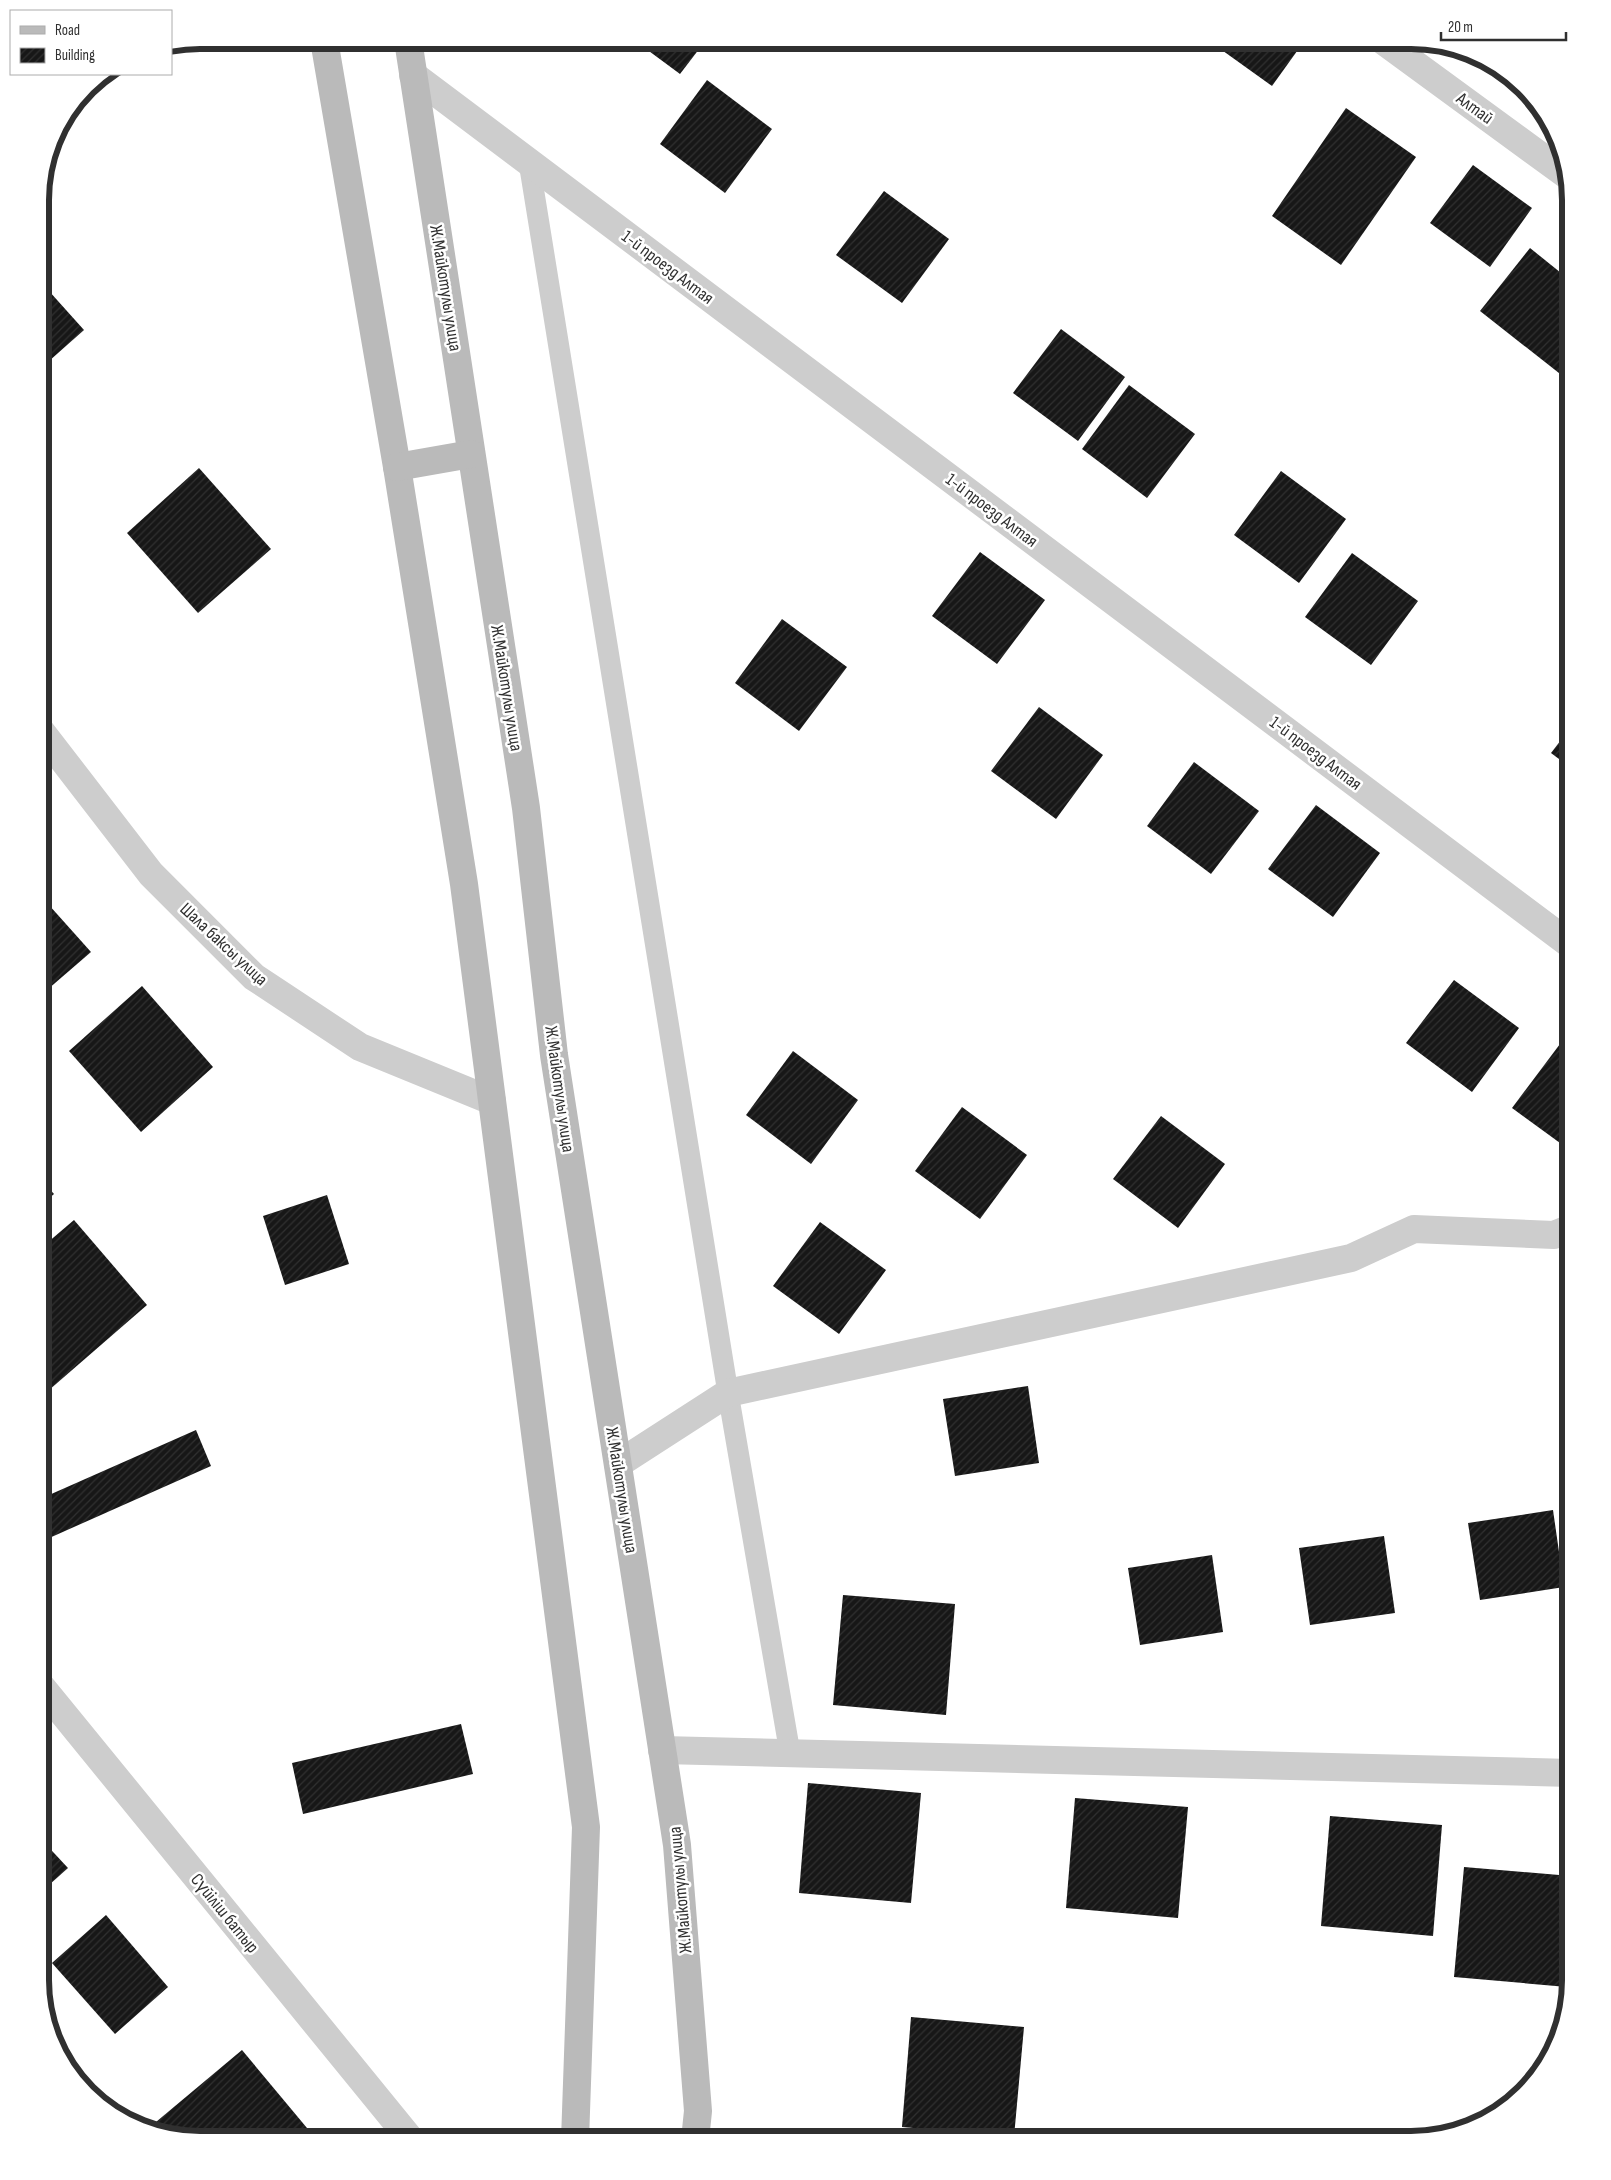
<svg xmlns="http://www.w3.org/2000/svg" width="1611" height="2180" viewBox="0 0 1611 2180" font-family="'Sofia Sans Condensed',sans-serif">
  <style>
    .building { fill: url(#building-hatch) }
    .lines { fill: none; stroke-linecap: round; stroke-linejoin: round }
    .lane { stroke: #cdcdcd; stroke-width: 21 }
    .street { stroke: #cdcdcd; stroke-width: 28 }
    .secondary { stroke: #bababa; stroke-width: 28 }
    .labels { text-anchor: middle; stroke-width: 5; stroke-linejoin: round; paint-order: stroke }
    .street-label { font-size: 18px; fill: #303030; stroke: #fff }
    .rim { fill: none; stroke: #303030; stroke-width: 6 }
  </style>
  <defs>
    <pattern id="building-hatch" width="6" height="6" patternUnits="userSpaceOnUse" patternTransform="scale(1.25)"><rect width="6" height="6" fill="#171717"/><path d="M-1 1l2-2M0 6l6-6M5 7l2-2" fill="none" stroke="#303030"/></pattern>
  </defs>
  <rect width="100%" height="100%" fill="#fff"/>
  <g class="building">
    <path d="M634,40H706L680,74Z"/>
    <path d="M1214,40H1305L1272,86L1212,43Z"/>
    <path d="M707,80L772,129L725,193L660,144Z"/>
    <path d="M1346,108L1416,157L1341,265L1272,216Z"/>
    <path d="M1473,165L1532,208L1490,267L1430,223Z"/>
    <path d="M884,191L949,239L902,303L836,255Z"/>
    <path d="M1530,248L1571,281V368L1564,377L1480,311Z"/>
    <path d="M40,281L84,330L40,369Z"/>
    <path d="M1061,329L1125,377L1078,441L1013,393Z"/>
    <path d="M1129,385L1195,434L1147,498L1082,449Z"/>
    <path d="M199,468L271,549L198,613L127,533Z"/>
    <path d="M1281,471L1346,519L1299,583L1234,535Z"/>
    <path d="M980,552L1045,600L997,664L932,616Z"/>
    <path d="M1352,553L1418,601L1371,665L1305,617Z"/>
    <path d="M782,619L847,667L799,731L735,683Z"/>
    <path d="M1039,707L1103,755L1056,819L991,771Z"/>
    <path d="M1571,727V768L1551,753Z"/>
    <path d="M1194,762L1259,811L1211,874L1147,826Z"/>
    <path d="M1316,805L1380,853L1333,917L1268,869Z"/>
    <path d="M40,895L91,952L40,996Z"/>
    <path d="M1454,980L1519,1028L1472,1092L1406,1043Z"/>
    <path d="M142,986L213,1067L141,1132L69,1051Z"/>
    <path d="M1560,1044L1571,1052V1151L1512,1108Z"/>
    <path d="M793,1051L858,1100L811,1164L746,1115Z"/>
    <path d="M962,1107L1027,1155L980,1219L915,1171Z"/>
    <path d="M1161,1116L1225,1164L1178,1228L1113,1179Z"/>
    <path d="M40,1178L54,1194L40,1206Z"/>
    <path d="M327,1195L349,1264L285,1285L263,1216Z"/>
    <path d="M74,1220L147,1305L41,1397L40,1249Z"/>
    <path d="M820,1222L886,1270L839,1334L773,1286Z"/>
    <path d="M1028,1386L1039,1463L955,1476L943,1399Z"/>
    <path d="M196,1430L211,1466L47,1539L40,1523V1499Z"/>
    <path d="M1553,1510L1564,1587L1480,1600L1468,1523Z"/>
    <path d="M1384,1536L1395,1613L1310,1625L1299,1548Z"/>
    <path d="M1212,1555L1223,1632L1140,1645L1128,1568Z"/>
    <path d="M843,1595L955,1604L946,1715L833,1705Z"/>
    <path d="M461,1724L473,1774L303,1814L292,1763Z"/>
    <path d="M808,1783L921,1793L911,1903L799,1893Z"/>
    <path d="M1075,1798L1188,1807L1178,1918L1066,1908Z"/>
    <path d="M1330,1816L1442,1825L1433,1936L1321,1926Z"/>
    <path d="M40,1838L68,1868L40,1893Z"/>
    <path d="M1464,1867L1571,1876V1939L1567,1987L1454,1977Z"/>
    <path d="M106,1915L168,1987L115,2034L52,1963Z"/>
    <path d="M911,2017L1024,2027L1014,2137L902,2127Z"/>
    <path d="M242,2050L317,2140H200L150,2127Z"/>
  </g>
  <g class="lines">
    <path class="lane" d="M529,162L728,1393L790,1753"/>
    <g class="street">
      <path d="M1382,40L1568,176"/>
      <path d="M413,75L1571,945"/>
      <path d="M40,730L151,874L254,977L360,1047L492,1101"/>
      <path d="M618,1464L728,1393L1351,1258L1414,1229L1554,1235L1571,1228"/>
      <path d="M40,1685L411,2140"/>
      <path d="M662,1750L1571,1773"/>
    </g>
    <g class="secondary">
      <path d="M324,40L397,467L464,884L586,1827L575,2140"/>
      <path d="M408,40L526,808L554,1055L677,1845L698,2111L695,2140"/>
      <path d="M397,467L471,454"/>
    </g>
  </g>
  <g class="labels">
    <g class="street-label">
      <text transform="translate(1475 108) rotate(36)" y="6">Алтай</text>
      <text transform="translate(668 267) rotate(37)" y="6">1-й проезд Алтая</text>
      <text transform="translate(446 288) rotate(81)" y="6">Ж.Майкотулы улица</text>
      <text transform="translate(992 510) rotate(37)" y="6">1-й проезд Алтая</text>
      <text transform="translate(507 688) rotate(81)" y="6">Ж.Майкотулы улица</text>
      <text transform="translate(1316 753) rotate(37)" y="6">1-й проезд Алтая</text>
      <text transform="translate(224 944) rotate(43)" y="6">Шала баксы улица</text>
      <text transform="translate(560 1089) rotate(82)" y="6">Ж.Майкотулы улица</text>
      <text transform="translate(622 1490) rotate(81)" y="6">Ж.Майкотулы улица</text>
      <text transform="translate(680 1890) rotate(-95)" y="6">Ж.Майкотулы улица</text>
      <text transform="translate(225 1913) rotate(51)" y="6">Сүйіліш батыр</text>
    </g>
  </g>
  <path d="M0 0H1611V2180H0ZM200 49H1411A151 151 0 0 1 1562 200V1980A151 151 0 0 1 1411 2131H200A151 151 0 0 1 49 1980V200A151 151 0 0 1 200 49Z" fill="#fff" fill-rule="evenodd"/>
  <path class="rim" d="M200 49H1411A151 151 0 0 1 1562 200V1980A151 151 0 0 1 1411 2131H200A151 151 0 0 1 49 1980V200A151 151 0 0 1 200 49Z"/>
  <rect x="10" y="10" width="162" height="65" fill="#ffffff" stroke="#acacac"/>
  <rect x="20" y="26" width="25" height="8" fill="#bababa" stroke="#acacac"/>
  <text x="55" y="35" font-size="15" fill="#303030">Road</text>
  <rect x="20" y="48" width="25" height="15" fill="url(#building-hatch)" stroke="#acacac"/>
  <text x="55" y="60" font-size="15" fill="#303030">Building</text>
  <path d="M1441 32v8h125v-8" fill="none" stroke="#303030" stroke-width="2.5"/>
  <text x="1448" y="32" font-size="15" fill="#303030" stroke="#ffffff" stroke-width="4" paint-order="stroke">20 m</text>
</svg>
